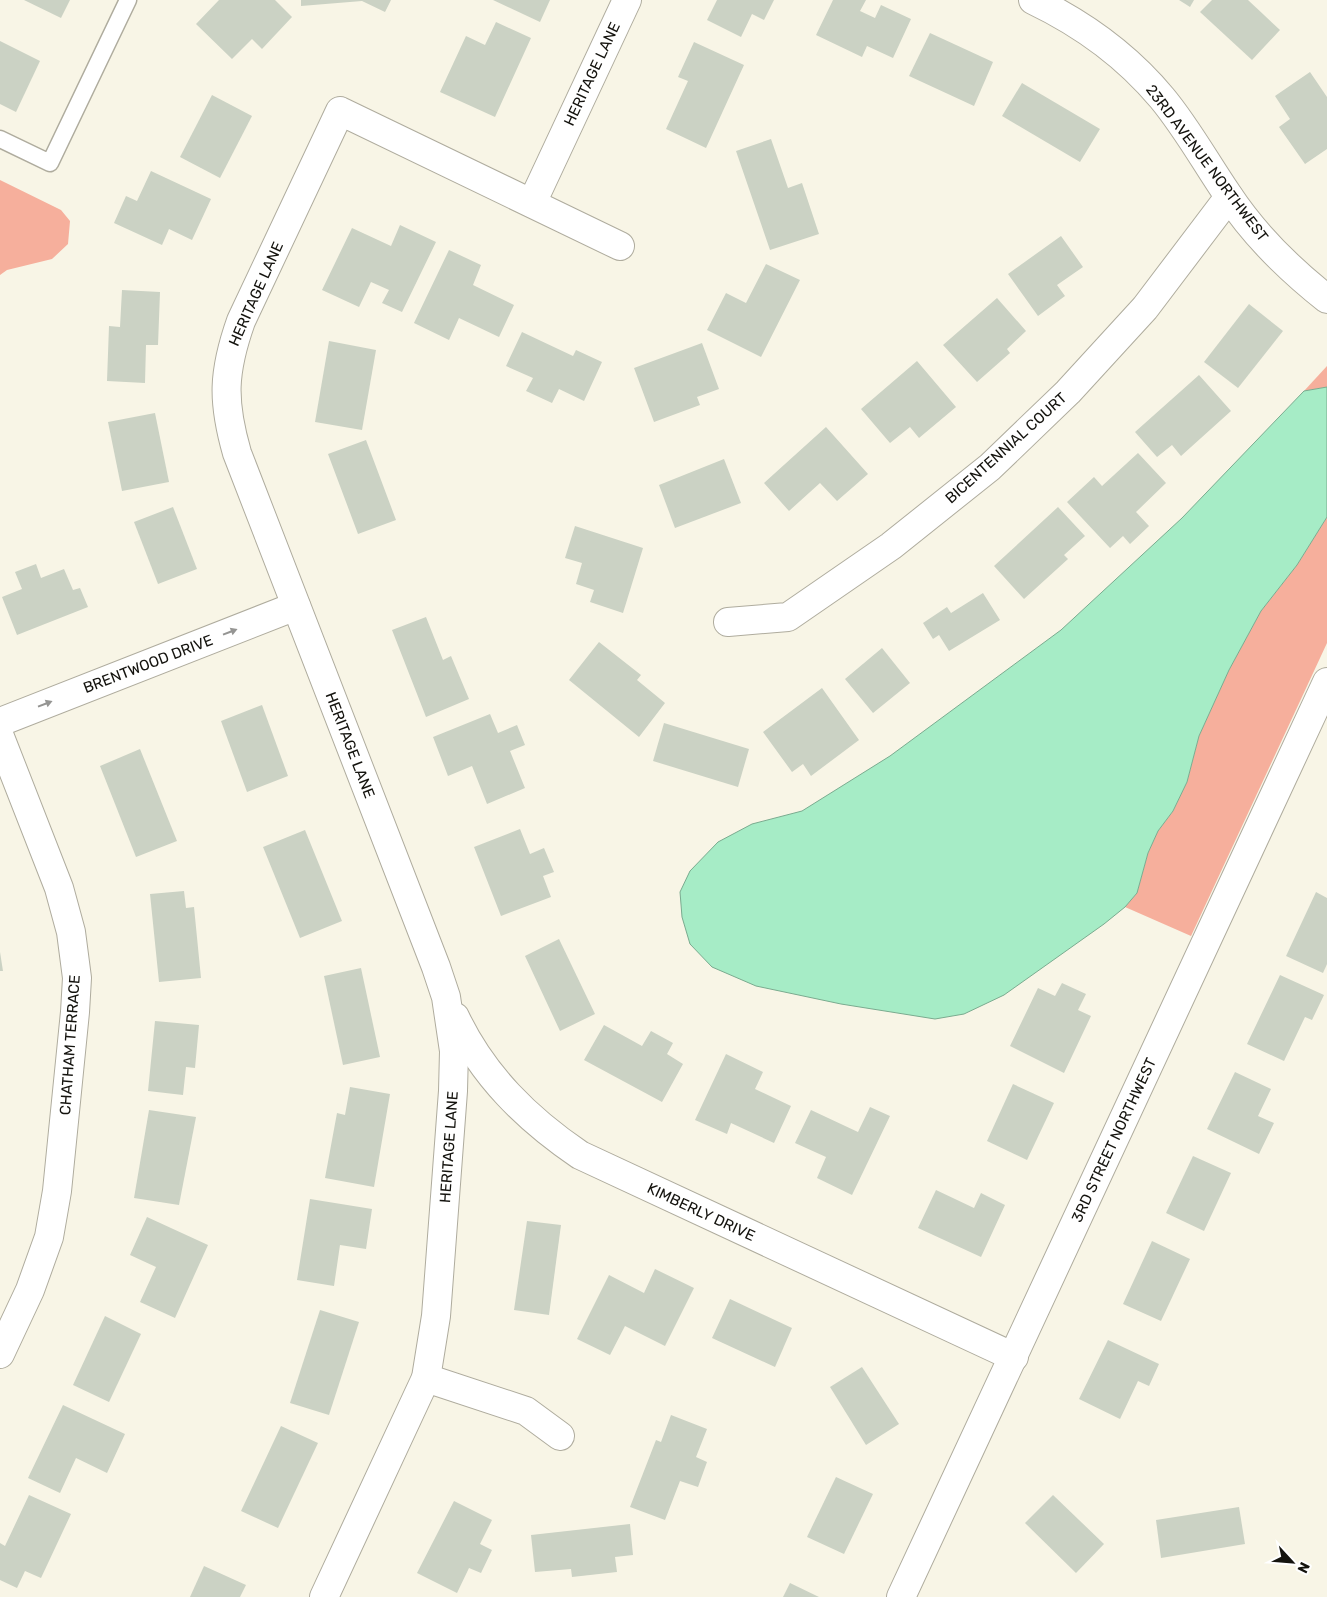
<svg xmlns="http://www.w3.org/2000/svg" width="1327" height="1597" viewBox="0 0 1327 1597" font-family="Rubik,sans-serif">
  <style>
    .forest { fill: #f6af9c }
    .water { fill: #a6ecc6; stroke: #7aab8f }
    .building { fill: #cbd2c4 }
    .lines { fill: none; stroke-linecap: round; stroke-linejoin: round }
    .service-casing { stroke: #afac9e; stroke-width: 19 }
    .minor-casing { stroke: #afac9e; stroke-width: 30 }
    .service { stroke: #fff; stroke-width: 16 }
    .minor { stroke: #fff; stroke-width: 28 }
    .oneway { fill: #959593 }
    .labels { text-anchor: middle; stroke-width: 4.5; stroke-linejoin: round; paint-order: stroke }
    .street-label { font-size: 15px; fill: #14130e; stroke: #fff }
  </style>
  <rect width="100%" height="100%" fill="#f8f5e6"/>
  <g class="forest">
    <path d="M0,180L61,210L70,221L68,244L52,259L7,270L0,275Z"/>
    <path d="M1327,366V387L1304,391Z"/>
    <path d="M1327,517V643L1191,936L1125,907L1137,893L1148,853L1158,831L1173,811L1187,782L1199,736L1229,670L1261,611L1297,565Z"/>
  </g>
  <path class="water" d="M1327,387V517L1297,565L1261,611L1229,670L1199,736L1187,782L1173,811L1158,831L1148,853L1137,893L1125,907L1104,924L1004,995L964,1014L935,1019L841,1004L756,986L712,967L690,944L682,917L680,892L690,871L718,842L752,824L802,811L890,756L1061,630L1182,518L1304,391Z"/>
  <g class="building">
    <path d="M24,0H70L61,18Z"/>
    <path d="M219,0H275L292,17L262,49L252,39L232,59L196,24Z"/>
    <path d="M301,0H391L385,12L362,1L301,6Z"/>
    <path d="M493,0H550L540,22Z"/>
    <path d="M717,0H774L764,20L752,14L741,37L707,20Z"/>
    <path d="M833,0H866L860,11L875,18L881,5L911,19L893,58L867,46L862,57L816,35Z"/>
    <path d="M1179,0H1194L1190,7Z"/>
    <path d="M1212,0H1248L1280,30L1252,60L1200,12Z"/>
    <path d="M496,22L531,38L495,117L440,92L466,36L485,45Z"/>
    <path d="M930,33L993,62L974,106L909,76Z"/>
    <path d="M0,41L40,61L16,112L0,104Z"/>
    <path d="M694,42L744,65L706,148L666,129L688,81L678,77Z"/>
    <path d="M1310,72L1327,97V149L1305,164L1279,127L1290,119L1275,96Z"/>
    <path d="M1022,83L1100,129L1080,162L1002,116Z"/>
    <path d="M212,95L252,116L220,178L180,157Z"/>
    <path d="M771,139L788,188L802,183L819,234L770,250L736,151Z"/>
    <path d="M151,171L211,199L192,240L169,229L162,245L114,223L126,196L137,201Z"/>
    <path d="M400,225L436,242L402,312L382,303L389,290L371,282L359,307L322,290L352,228L391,246Z"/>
    <path d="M1061,236L1083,267L1057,285L1065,296L1038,316L1008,274Z"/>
    <path d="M449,250L481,265L473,285L514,305L499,337L459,318L449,340L414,323Z"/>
    <path d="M766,264L800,280L761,357L707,330L726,293L746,303Z"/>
    <path d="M122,290L160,292L158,345H146L145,383L107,381L109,326L120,327Z"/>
    <path d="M997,298L1026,331L1007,349L1010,353L977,382L943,345Z"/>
    <path d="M1249,304L1283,331L1238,388L1204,362Z"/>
    <path d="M522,332L573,356L576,350L602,362L584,401L559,389L552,403L526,391L533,378L506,366Z"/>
    <path d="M329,341L376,350L362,430L315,422Z"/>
    <path d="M702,343L719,389L697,397L700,405L654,422L634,368Z"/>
    <path d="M917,361L956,407L919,438L910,427L890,443L861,409Z"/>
    <path d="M1199,375L1231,411L1181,456L1172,445L1157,457L1135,432Z"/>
    <path d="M155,413L169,482L122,491L108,422Z"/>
    <path d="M826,427L868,474L837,501L820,483L789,511L764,483Z"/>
    <path d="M366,440L396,520L358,534L328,454Z"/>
    <path d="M1138,453L1166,483L1136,512L1149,526L1130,544L1123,536L1110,548L1067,502L1094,477L1102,486Z"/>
    <path d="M724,459L741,503L675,528L659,485Z"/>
    <path d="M173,507L197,569L158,584L134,522Z"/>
    <path d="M1058,507L1085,536L1064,555L1068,559L1024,599L994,566Z"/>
    <path d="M575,526L643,548L623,613L590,602L594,590L576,584L582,563L565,558Z"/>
    <path d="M36,564L41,578L64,569L73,590L80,588L88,607L17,635L2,597L22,589L15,572Z"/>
    <path d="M983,593L1000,620L949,651L939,635L933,639L923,623L947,607L951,613Z"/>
    <path d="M426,617L443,660L451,656L469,699L426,717L392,630Z"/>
    <path d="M599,642L641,675L637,680L665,703L639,737L569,680Z"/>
    <path d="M882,648L910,683L873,713L845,679Z"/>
    <path d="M822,688L859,740L811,776L803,764L792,772L763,732Z"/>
    <path d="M262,705L288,776L247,792L221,721Z"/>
    <path d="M490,714L498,733L517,725L525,745L510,751L525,788L487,804L472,766L448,776L433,737Z"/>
    <path d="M664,723L749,749L738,787L653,761Z"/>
    <path d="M140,749L177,841L136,857L100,766Z"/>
    <path d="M520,829L530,854L544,848L554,872L543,876L551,897L501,916L474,847Z"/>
    <path d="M305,830L342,921L300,938L263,847Z"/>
    <path d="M184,891L186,908L194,907L201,978L159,982L150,894Z"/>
    <path d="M1316,892L1327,898V964L1323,973L1286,956Z"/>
    <path d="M559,939L595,1014L560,1031L525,956Z"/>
    <path d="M0,952L3,971H0Z"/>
    <path d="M361,968L380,1057L343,1065L324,976Z"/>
    <path d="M1280,975L1324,995L1312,1020L1305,1017L1284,1061L1247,1044Z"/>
    <path d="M1062,983L1086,994L1078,1010L1091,1016L1064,1073L1010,1046L1038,988L1055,996Z"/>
    <path d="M155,1021L199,1025L195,1068L186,1067L183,1095L148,1091Z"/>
    <path d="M604,1025L642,1046L651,1031L673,1043L667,1054L683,1064L662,1102L584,1060Z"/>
    <path d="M726,1054L763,1072L755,1089L791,1106L774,1143L731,1123L727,1134L695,1120Z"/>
    <path d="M1235,1072L1271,1089L1258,1116L1274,1123L1259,1154L1207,1129Z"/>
    <path d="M1013,1084L1054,1103L1027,1160L987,1141Z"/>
    <path d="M350,1087L390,1094L374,1187L325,1178L337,1113L345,1115Z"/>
    <path d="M870,1107L890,1116L852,1195L817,1178L826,1157L795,1143L811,1110L858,1132Z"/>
    <path d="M149,1110L196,1117L179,1205L134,1198Z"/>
    <path d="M1193,1156L1231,1173L1204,1231L1166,1213Z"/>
    <path d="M936,1190L974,1208L981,1193L1005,1205L981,1257L918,1228Z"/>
    <path d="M310,1199L372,1209L366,1249L340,1245L334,1286L297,1280Z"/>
    <path d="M147,1217L208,1245L175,1318L140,1302L156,1267L130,1255Z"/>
    <path d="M527,1221L561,1225L549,1315L514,1310Z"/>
    <path d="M1152,1241L1190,1259L1161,1321L1123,1304Z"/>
    <path d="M655,1269L694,1288L665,1346L625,1326L610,1355L577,1339L609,1275L644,1293Z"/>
    <path d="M730,1299L792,1328L775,1367L712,1338Z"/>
    <path d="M320,1310L359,1322L329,1415L290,1403Z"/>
    <path d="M105,1316L141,1334L109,1402L73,1385Z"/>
    <path d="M1108,1340L1159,1364L1149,1386L1138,1381L1120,1419L1079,1399Z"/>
    <path d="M862,1367L899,1424L866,1445L830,1387Z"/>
    <path d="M63,1405L125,1434L107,1473L76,1458L60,1493L28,1478Z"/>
    <path d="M671,1415L707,1429L696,1457L707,1462L698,1487L680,1481L665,1520L630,1507L656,1440L661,1442Z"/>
    <path d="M281,1426L318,1443L278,1528L241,1511Z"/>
    <path d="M836,1477L873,1494L844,1554L807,1537Z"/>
    <path d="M29,1495L71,1514L41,1578L25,1571L17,1588L0,1580V1543L5,1546Z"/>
    <path d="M1053,1495L1104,1544L1076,1573L1025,1523Z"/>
    <path d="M454,1501L492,1520L480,1544L492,1550L481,1573L469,1568L457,1593L417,1573Z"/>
    <path d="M1239,1507L1245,1544L1161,1558L1156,1520Z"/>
    <path d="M630,1524L633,1555L615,1557L617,1572L572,1577L571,1569L535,1572L531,1535Z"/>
    <path d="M204,1566L246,1585L240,1597H190Z"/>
    <path d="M790,1583L819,1597H783Z"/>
  </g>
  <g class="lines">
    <defs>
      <path id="service" d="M0,139L50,163L128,0"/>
      <g id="minor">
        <path d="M1033,0C1081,23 1127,56 1162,98C1187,128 1206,163 1228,195C1255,236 1289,269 1327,299"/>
        <path d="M532,203L627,0"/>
        <path d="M728,622L788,617L891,546L990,467L1068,392L1145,308L1229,197"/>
        <path d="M0,722L296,606"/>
        <path d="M0,737L59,888L71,932L77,978L75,1012L57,1191L49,1237L30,1290L0,1354"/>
        <path d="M455,1017C483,1076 527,1119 580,1155L1014,1357"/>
        <path d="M426,1378L526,1411L560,1436"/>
        <path d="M324,1597L426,1378L436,1316L453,1091L454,1051L446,997L436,967L237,453C222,401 223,372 241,321L340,111L620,246"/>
        <path d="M901,1597L1327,682"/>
      </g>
    </defs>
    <use href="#service" class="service-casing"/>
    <use href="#minor" class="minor-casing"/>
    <use href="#service" class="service"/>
    <use href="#minor" class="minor"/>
  </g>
  <defs><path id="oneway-solid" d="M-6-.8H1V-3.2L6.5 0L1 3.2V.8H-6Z" transform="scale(1.25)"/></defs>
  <g class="oneway">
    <use href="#oneway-solid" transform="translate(230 632) rotate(-21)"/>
    <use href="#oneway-solid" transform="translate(45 704) rotate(-21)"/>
  </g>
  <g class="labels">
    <g class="street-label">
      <text transform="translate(592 74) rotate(-65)" y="5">HERITAGE LANE</text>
      <text transform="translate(1207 163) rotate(53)" y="5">23RD AVENUE NORTHWEST</text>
      <text transform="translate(256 294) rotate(-66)" y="5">HERITAGE LANE</text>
      <text transform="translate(1006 448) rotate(-42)" y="5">BICENTENNIAL COURT</text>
      <text transform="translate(148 664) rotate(-21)" y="5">BRENTWOOD DRIVE</text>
      <text transform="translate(350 745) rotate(69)" y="5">HERITAGE LANE</text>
      <text transform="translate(70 1045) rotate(-86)" y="5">CHATHAM TERRACE</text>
      <text transform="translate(1114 1140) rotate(-65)" y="5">3RD STREET NORTHWEST</text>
      <text transform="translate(449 1147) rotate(-86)" y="5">HERITAGE LANE</text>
      <text transform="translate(701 1212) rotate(25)" y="5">KIMBERLY DRIVE</text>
    </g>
  </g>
  <g transform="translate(1292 1562) rotate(116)" stroke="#ffffff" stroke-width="4" paint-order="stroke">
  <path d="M0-4L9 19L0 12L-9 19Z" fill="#14130e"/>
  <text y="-8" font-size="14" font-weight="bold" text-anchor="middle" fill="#14130e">N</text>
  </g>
</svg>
